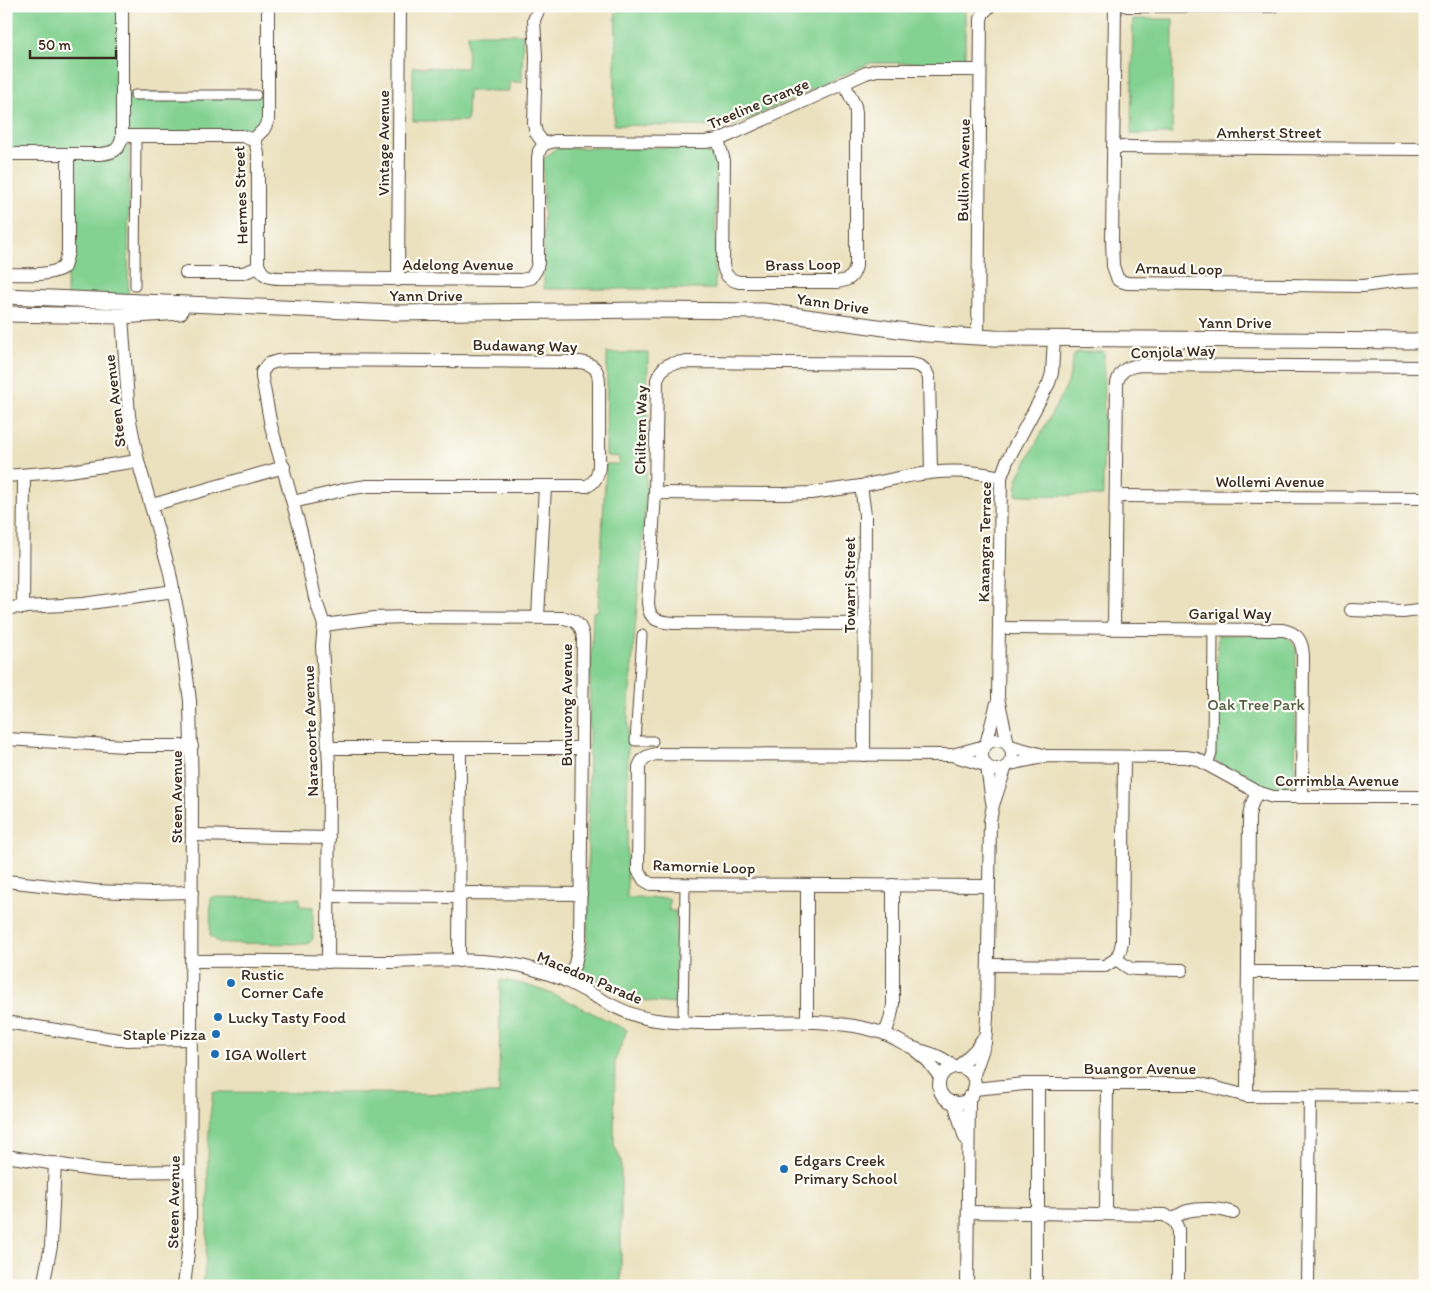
<svg xmlns="http://www.w3.org/2000/svg" width="1431" height="1292" viewBox="0 0 1431 1292" font-family="Itim,sans-serif">
  <style>
    .green { fill: #83d291; stroke: #5f7e58 }
    .lines { fill: none; stroke-linecap: round; stroke-linejoin: round }
    .pedestrian-casing { stroke: #554536; stroke-width: 11 }
    .minor-casing { stroke: #554536; stroke-width: 14 }
    .tertiary-casing { stroke: #554536; stroke-width: 17 }
    .pedestrian { stroke: #fff; stroke-width: 9 }
    .minor { stroke: #fff; stroke-width: 12 }
    .tertiary { stroke: #fff; stroke-width: 15 }
    .poi-dot { fill: #1f6fb2; stroke: #fdfcf7; stroke-width: 2 }
    .labels { text-anchor: middle; stroke-width: 4.5; stroke-linejoin: round; paint-order: stroke }
    .street-label { font-size: 16px; fill: #3b2a1e; stroke: #fdfcf7 }
    .park-label { font-size: 16px; fill: #515c40; stroke: #fdfcf7 }
    .poi-label { font-size: 16px; fill: #3b2a1e; stroke: #fdfcf7; text-anchor: start }
  </style>
  <rect width="100%" height="100%" fill="#fdfcf7"/>
  <filter id="ink" filterUnits="userSpaceOnUse"><feTurbulence type="fractalNoise" baseFrequency=".02" numOctaves="2"/><feDisplacementMap in="SourceGraphic" scale="10" xChannelSelector="R" yChannelSelector="G"/><feConvolveMatrix kernelMatrix="1 2 1 2 8 2 1 2 1" color-interpolation-filters="sRGB"/></filter>
  <filter id="wash" filterUnits="userSpaceOnUse"><feTurbulence type="fractalNoise" baseFrequency=".0096" numOctaves="4" result="noise"/><feDisplacementMap in="SourceGraphic" scale="20" xChannelSelector="R" yChannelSelector="G"/><feGaussianBlur stdDeviation="1.12" result="paint"/><feColorMatrix in="noise" values="0 0 0 0 0 0 0 0 0 0 0 0 0 0 0 0 0 1.4 0 .05"/><feComposite in="paint" operator="in"/></filter>
  <g filter="url(#wash)">
    <rect width="100%" height="100%" fill="#ebe1be"/>
    <g class="green">
      <path d="M6,6H122V93L268,95V117L253,140L129,136L128,302L67,299L68,155L6,154Z"/>
      <path d="M628,6H965V57L958,63H870L731,127L614,125L616,13Z"/>
      <path d="M1133,19H1173L1172,134H1131Z"/>
      <path d="M468,34H523L522,82H509V91H468L467,121H413V67L467,68Z"/>
      <path d="M704,147L716,158L715,289H544L543,160L556,148Z"/>
      <path d="M1076,352H1104L1103,496L1016,495L1018,477L1068,383C1071,372 1070,362 1076,352Z"/>
      <path d="M607,353H648L646,499L628,713L627,898H669V911H676L675,1004L651,1002L632,997L586,974L582,966L587,951L589,715L593,612L598,611L606,464H619V457L606,456Z"/>
      <path d="M1218,635H1286L1296,648L1295,780L1288,789H1270L1213,760Z"/>
      <path d="M211,897L300,898V906L313,907V939L308,944L219,943L210,935Z"/>
      <path d="M500,980C546,985 586,1011 627,1030L615,1061L614,1145L621,1160V1286H203C212,1222 203,1156 213,1092L499,1094Z"/>
    </g>
  </g>
  <g filter="url(#ink)">
    <g class="lines">
      <defs>
        <g id="pedestrian">
          <path d="M135,95H256"/>
          <path d="M135,286L136,135"/>
          <path d="M642,635L635,741H653"/>
          <path d="M1208,764L1212,753L1213,629"/>
          <path d="M683,1023L685,884"/>
        </g>
        <g id="minor">
          <path d="M268,6V120L264,129L253,140L256,144L258,154V264C262,276 269,278 280,278L521,280L531,278L536,270L538,263V158L539,151L544,144"/>
          <path d="M540,6L534,20L536,56L534,124L536,133L544,144"/>
          <path d="M1115,6L1112,240L1113,266L1118,280L1127,283L1363,286L1400,281L1425,280"/>
          <path d="M1127,6H1273"/>
          <path d="M122,136H242L253,140"/>
          <path d="M718,140L724,161L723,265C725,275 728,279 739,282H837C849,280 853,278 856,266V113L855,106L844,83"/>
          <path d="M544,144L555,141L705,142L718,140L732,134L866,73L877,70H980"/>
          <path d="M1113,147L1425,149"/>
          <path d="M6,154H100C112,153 119,151 122,138V6"/>
          <path d="M186,273H243L259,267"/>
          <path d="M6,274C25,274 48,277 64,267L68,252V155"/>
          <path d="M398,280L400,6"/>
          <path d="M122,316L129,416L138,461L169,569L180,624L190,701L192,799L190,1236L184,1286"/>
          <path d="M978,337L981,19L983,13L988,8L987,6"/>
          <path d="M6,476L69,471L138,461"/>
          <path d="M655,493L784,494L811,493L861,486"/>
          <path d="M1116,496L1425,498"/>
          <path d="M293,502L347,489L367,486H587C596,482 598,475 599,466V383C599,370 594,364 580,362L290,360L278,361L268,364L262,372V377L271,426L301,532L315,598L324,625L322,646L329,764L328,962"/>
          <path d="M152,505L284,467"/>
          <path d="M6,608L83,604L174,591"/>
          <path d="M23,608L24,475"/>
          <path d="M1351,610L1403,612L1425,609"/>
          <path d="M538,617L545,487"/>
          <path d="M865,624L674,623C658,622 649,620 648,603L655,493L657,380C662,365 669,363 683,362L911,364L920,366L926,371L929,378L931,472"/>
          <path d="M324,625L375,618L406,617L562,618C575,619 581,624 583,637L580,940L575,964L566,981"/>
          <path d="M999,628L1283,630C1297,633 1302,640 1303,655L1302,797"/>
          <path d="M1114,628L1117,383C1120,370 1127,367 1140,365L1425,367"/>
          <path d="M6,739L125,746H192"/>
          <circle cx="997" cy="755" r="15"/>
          <path d="M986,744L997,703"/>
          <path d="M1008,744L998,698L1001,477L1007,461L1049,383L1052,373L1054,338"/>
          <path d="M985,746L952,755L656,754C646,756 642,758 639,767L638,870L644,880L651,884L988,886"/>
          <path d="M1010,746L1043,755"/>
          <path d="M329,748H582"/>
          <path d="M864,755L865,515L861,486C910,475 950,465 1001,477"/>
          <path d="M952,755L985,765"/>
          <path d="M1010,764L1048,756L1186,757L1197,759L1257,792L1273,797H1425"/>
          <path d="M987,767L992,802"/>
          <path d="M192,835L329,838"/>
          <path d="M6,881L95,891L149,893L192,892"/>
          <path d="M328,896L453,897L468,893L581,894"/>
          <path d="M1116,959L1120,951L1122,942L1124,757"/>
          <path d="M191,961C257,960 323,962 388,962C432,961 479,957 522,966C537,970 552,974 566,981C596,995 623,1016 656,1020C731,1030 810,1010 883,1033C893,1037 902,1043 911,1047C926,1053 942,1055 953,1067"/>
          <path d="M459,961L460,748"/>
          <path d="M988,965L1105,966L1116,959L1129,968L1134,969L1182,970"/>
          <path d="M1249,972H1425"/>
          <path d="M6,1022L119,1040L191,1039"/>
          <path d="M807,1022V885"/>
          <path d="M885,1034L890,1020L893,1005V885"/>
          <path d="M916,1051L928,1061L940,1077"/>
          <path d="M958,1067L976,1049L982,1040"/>
          <circle cx="957" cy="1085" r="18"/>
          <path d="M973,1077L985,1043L987,1018L990,821L993,805L1005,769"/>
          <path d="M974,1089L1025,1084H1201L1247,1096L1425,1097"/>
          <path d="M1247,1096L1249,817L1251,806L1257,792"/>
          <path d="M954,1102L965,1138"/>
          <path d="M6,1156L93,1170L116,1172L190,1171"/>
          <path d="M968,1212L1165,1215L1175,1222L1178,1229V1286"/>
          <path d="M1038,1213V1084"/>
          <path d="M1106,1213L1107,1084"/>
          <path d="M1172,1219C1177,1216 1182,1213 1187,1211C1200,1208 1220,1208 1233,1213"/>
          <path d="M43,1286L51,1246L55,1163"/>
          <path d="M967,1286L969,1097"/>
          <path d="M1036,1286V1213"/>
          <path d="M1308,1286L1310,1096"/>
        </g>
        <g id="tertiary">
          <path d="M6,296L393,313L645,310L764,311L927,334L994,338L1425,341"/>
          <path d="M6,314L122,316L180,312"/>
        </g>
      </defs>
      <use href="#pedestrian" class="pedestrian-casing"/>
      <use href="#minor" class="minor-casing"/>
      <use href="#tertiary" class="tertiary-casing"/>
      <use href="#pedestrian" class="pedestrian"/>
      <use href="#minor" class="minor"/>
      <use href="#tertiary" class="tertiary"/>
    </g>
  </g>
  <g class="poi-dot">
    <circle cx="231" cy="983" r="5"/>
    <circle cx="218" cy="1017" r="5"/>
    <circle cx="216" cy="1034" r="5"/>
    <circle cx="215" cy="1054" r="5"/>
    <circle cx="784" cy="1169" r="5"/>
  </g>
  <g class="labels">
    <g class="street-label">
      <text transform="translate(758 103) rotate(-23)" y="6">Treeline Grange</text>
      <text x="1269" y="138">Amherst Street</text>
      <text transform="translate(383 143) rotate(-90)" y="6">Vintage Avenue</text>
      <text transform="translate(963 170) rotate(-89)" y="6">Bullion Avenue</text>
      <text transform="translate(240 195) rotate(-92)" y="6">Hermes Street</text>
      <text x="458" y="270">Adelong Avenue</text>
      <text transform="translate(803 264) rotate(-1)" y="6">Brass Loop</text>
      <text transform="translate(1179 268) rotate(1)" y="6">Arnaud Loop</text>
      <text x="426" y="301">Yann Drive</text>
      <text transform="translate(833 303) rotate(8)" y="6">Yann Drive</text>
      <text x="1235" y="328">Yann Drive</text>
      <text transform="translate(525 345) rotate(1)" y="6">Budawang Way</text>
      <text transform="translate(1173 351) rotate(-2)" y="6">Conjola Way</text>
      <text transform="translate(114 401) rotate(-97)" y="6">Steen Avenue</text>
      <text transform="translate(640 430) rotate(-89)" y="6">Chiltern Way</text>
      <text x="1270" y="487">Wollemi Avenue</text>
      <text transform="translate(984 542) rotate(-89)" y="6">Kanangra Terrace</text>
      <text transform="translate(849 585) rotate(-90)" y="6">Towarri Street</text>
      <text x="1230" y="619">Garigal Way</text>
      <text transform="translate(566 705) rotate(-90)" y="6">Bunurong Avenue</text>
      <text transform="translate(310 731) rotate(-92)" y="6">Naracoorte Avenue</text>
      <text x="1337" y="786">Corrimbla Avenue</text>
      <text transform="translate(176 797) rotate(-90)" y="6">Steen Avenue</text>
      <text transform="translate(704 866) rotate(2)" y="6">Ramornie Loop</text>
      <text transform="translate(590 977) rotate(23)" y="6">Macedon Parade</text>
      <text x="1140" y="1074">Buangor Avenue</text>
      <text transform="translate(173 1202) rotate(-89)" y="6">Steen Avenue</text>
    </g>
    <g class="park-label">
      <text x="1256" y="710">Oak Tree Park</text>
    </g>
    <g class="poi-label">
      <text x="241" y="980">Rustic<tspan x="241" dy="18">Corner Cafe</tspan></text>
      <text x="228" y="1023">Lucky Tasty Food</text>
      <text x="206" y="1040" text-anchor="end">Staple Pizza</text>
      <text x="225" y="1060">IGA Wollert</text>
      <text x="794" y="1166">Edgars Creek<tspan x="794" dy="18">Primary School</tspan></text>
    </g>
  </g>
  <rect width="1431" height="1292" fill="none" stroke="#fdfcf7" stroke-width="25"/>
  <path d="M30 50v8h86v-8" fill="none" stroke="#3b2a1e" stroke-width="2.5"/>
  <text x="38" y="50" font-size="15" fill="#3b2a1e" stroke="#fdfcf7" stroke-width="4" paint-order="stroke">50 m</text>
</svg>
